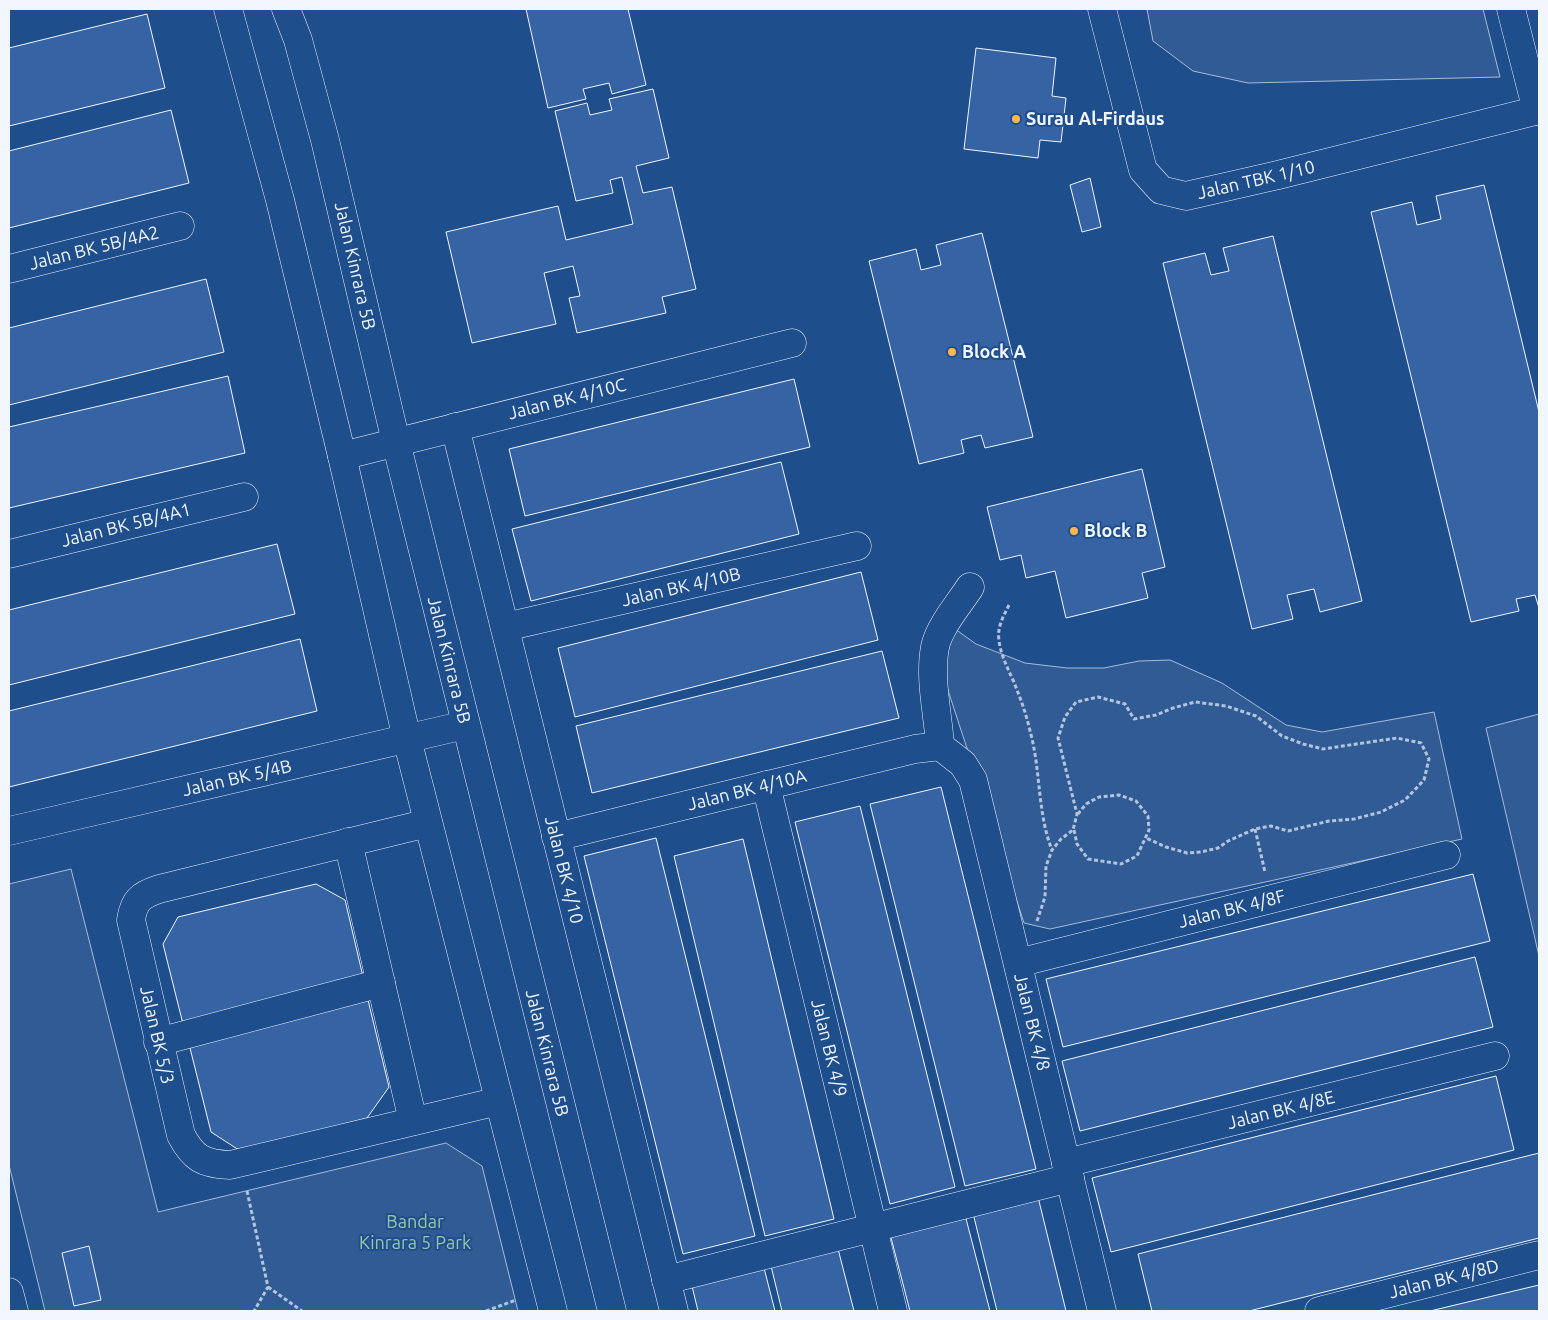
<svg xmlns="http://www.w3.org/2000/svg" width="1548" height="1320" viewBox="0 0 1548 1320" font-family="Ubuntu,sans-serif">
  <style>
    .built { fill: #305b95; stroke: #a8bbd7 }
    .building { fill: #3563a3; stroke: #f2f6ff }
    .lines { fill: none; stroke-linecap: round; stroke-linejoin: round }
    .minor-casing { stroke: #f2f6ff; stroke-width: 29 }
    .path { stroke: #b3c4dc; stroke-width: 3; stroke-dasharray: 4 2.5; stroke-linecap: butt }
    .minor { stroke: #1f4e8c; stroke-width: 28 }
    .poi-dot { fill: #ffb74d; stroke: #1f4e8c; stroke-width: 2 }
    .labels { text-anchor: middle; stroke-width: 4; stroke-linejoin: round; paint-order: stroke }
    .poi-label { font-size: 18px; font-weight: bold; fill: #f2f6ff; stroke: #1f4e8c; text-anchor: start }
    .street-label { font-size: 18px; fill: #f2f6ff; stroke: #1f4e8c }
    .park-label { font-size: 18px; fill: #97c8a6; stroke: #1f4e8c }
  </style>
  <rect width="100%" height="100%" fill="#1f4e8c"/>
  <g class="built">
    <path d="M1147,9H1483L1500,77L1248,83L1193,71L1153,41Z"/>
    <path d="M948,624L976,644L1025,663L1067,668H1104L1139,661L1170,660L1222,683L1286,725L1322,732L1434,712L1462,839L1050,929L1024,923L928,629Z"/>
    <path d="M1539,714V956L1486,728Z"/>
    <path d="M71,869L158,1212L446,1143L482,1166L518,1311H45L9,1165V884Z"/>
  </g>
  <g class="building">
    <path d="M526,9H628L646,85L612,94L609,83L583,89L586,99L548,108Z"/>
    <path d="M147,14L165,88L9,126V48Z"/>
    <path d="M976,48L1056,58L1052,96L1066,98L1061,142L1040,140L1038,158L964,149Z"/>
    <path d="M653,89L669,158L636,166L643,193L672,187L696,289L662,297L666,313L577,333L569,298L580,296L573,266L544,273L556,324L472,343L446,232L558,206L566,240L633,224L622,177L610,180L613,193L576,201L555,111L587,103L590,115L612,110L609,99Z"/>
    <path d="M171,110L189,183L9,228V151Z"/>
    <path d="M1090,178L1101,227L1082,232L1070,185Z"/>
    <path d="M1484,185L1539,412V608L1535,595L1516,599L1519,611L1471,622L1371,212L1412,202L1417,225L1441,219L1436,196Z"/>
    <path d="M982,233L1033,437L985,448L981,435L961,440L964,453L919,464L869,261L916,249L921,270L941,265L936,245Z"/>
    <path d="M1273,236L1362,601L1320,612L1314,589L1287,595L1293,619L1252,629L1163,263L1205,253L1211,275L1229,271L1223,248Z"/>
    <path d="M206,279L224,352L9,405V328Z"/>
    <path d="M228,376L245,453L9,508V427Z"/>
    <path d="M794,379L810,447L525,516L509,449Z"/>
    <path d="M781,462L799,534L531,601L512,529Z"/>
    <path d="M1142,469L1165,567L1142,573L1148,598L1066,618L1055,571L1026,578L1021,555L1000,560L987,507Z"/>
    <path d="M277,544L295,614L9,685V610Z"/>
    <path d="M861,572L878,640L575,717L558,648Z"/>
    <path d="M300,639L317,711L9,787V711Z"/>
    <path d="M882,651L899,718L592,793L576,726Z"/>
    <path d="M941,787L1036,1169L965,1186L870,804Z"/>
    <path d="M860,806L955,1187L890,1204L795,822Z"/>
    <path d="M656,838L755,1236L683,1254L584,856Z"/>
    <path d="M743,839L834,1219L765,1236L674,856Z"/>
    <path d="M1473,874L1490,941L1063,1047L1046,979Z"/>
    <path d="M316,884L345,900L364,981L183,1024L163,944L178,917Z"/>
    <path d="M1475,957L1493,1027L1080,1131L1062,1061Z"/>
    <path d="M368,1000L389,1087L367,1118L242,1152L211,1132L189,1044Z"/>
    <path d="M1496,1076L1514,1150L1111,1252L1092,1178Z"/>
    <path d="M1539,1153V1238L1249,1311H1152L1138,1254Z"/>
    <path d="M1037,1193L1066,1311H997L972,1209Z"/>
    <path d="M964,1211L990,1311H910L889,1230Z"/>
    <path d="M837,1245L854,1311H782L770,1262Z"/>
    <path d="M89,1246L101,1300L74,1306L62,1253Z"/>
    <path d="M763,1264L775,1311H698L691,1282Z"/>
    <path d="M1539,1285V1311H1430Z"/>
  </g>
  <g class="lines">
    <defs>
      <g id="minor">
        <path d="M228,9L280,200L342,456L407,739L553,1311"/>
        <path d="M286,9L298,40L325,140L396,442L612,1311"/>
        <path d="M1102,9L1143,170L1161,190L1186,196L1278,175L1539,110"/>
        <path d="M1511,9L1537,111"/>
        <path d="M9,269L180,226"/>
        <path d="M455,427L674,1311"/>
        <path d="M342,456L792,343"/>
        <path d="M9,554L244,497"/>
        <path d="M505,627L857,546"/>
        <path d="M940,746L963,764L973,780L1102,1311"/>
        <path d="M940,746C938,713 929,679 935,647C939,627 959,604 970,587"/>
        <path d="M766,785L893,1311"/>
        <path d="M428,823L159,889C141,895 134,900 131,920L181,1135C193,1158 203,1164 230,1165L499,1101"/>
        <path d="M9,831L465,725"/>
        <path d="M556,837L915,749L940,746"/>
        <path d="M348,842L413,1121"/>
        <path d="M1018,963L1446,855"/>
        <path d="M158,1042L381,983"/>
        <path d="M1066,1163L1495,1056"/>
        <path d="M666,1280L1070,1178"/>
        <path d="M9,1292L14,1311"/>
        <path d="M1319,1311L1539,1255"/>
      </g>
    </defs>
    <use href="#minor" class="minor-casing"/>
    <g class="path">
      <path d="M1009,605C1003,617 997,627 999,641C1001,655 1007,667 1013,680C1020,697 1026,713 1030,731C1041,770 1037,812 1052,850"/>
      <path d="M1255,829L1265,872"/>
      <path d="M1074,830L1077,844L1088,859L1121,864L1137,856L1149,830L1148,816L1136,801L1119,795L1099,797L1086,804L1078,814"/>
      <path d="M1037,921L1045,897L1046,866L1052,850L1061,839L1073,830L1077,814L1058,738L1065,717L1076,702L1098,697L1125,704L1134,719L1156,715L1173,708L1195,702L1226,706L1256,716L1282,736L1303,744L1323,749L1397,738L1421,743L1429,759L1424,780L1405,800L1381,812L1354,819L1329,821L1288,831L1271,826L1255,829L1228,841L1218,848L1201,852L1187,853L1166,847L1146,838"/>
      <path d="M247,1191L268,1287L254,1311"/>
      <path d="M268,1287L302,1311"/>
      <path d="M486,1311L516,1300"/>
    </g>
    <use href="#minor" class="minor"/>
  </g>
  <g class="poi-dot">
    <circle cx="1016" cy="119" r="5"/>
    <circle cx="952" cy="352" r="5"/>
    <circle cx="1074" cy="531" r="5"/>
  </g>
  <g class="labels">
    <g class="poi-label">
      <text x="1026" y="125">Surau Al-Firdaus</text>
      <text x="962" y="358">Block A</text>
      <text x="1084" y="537">Block B</text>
    </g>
    <g class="street-label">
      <text transform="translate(1256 180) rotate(-13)" y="6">Jalan TBK 1/10</text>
      <text transform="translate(94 248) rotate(-14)" y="6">Jalan BK 5B/4A2</text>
      <text transform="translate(355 266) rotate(77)" y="6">Jalan Kinrara 5B</text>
      <text transform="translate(567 399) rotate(-14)" y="6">Jalan BK 4/10C</text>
      <text transform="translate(126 525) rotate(-14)" y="6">Jalan BK 5B/4A1</text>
      <text transform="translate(681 587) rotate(-13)" y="6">Jalan BK 4/10B</text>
      <text transform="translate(449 660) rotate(76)" y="6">Jalan Kinrara 5B</text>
      <text transform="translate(237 778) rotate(-13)" y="6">Jalan BK 5/4B</text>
      <text transform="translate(747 790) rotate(-14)" y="6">Jalan BK 4/10A</text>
      <text transform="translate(564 870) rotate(76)" y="6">Jalan BK 4/10</text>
      <text transform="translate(1232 909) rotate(-14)" y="6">Jalan BK 4/8F</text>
      <text transform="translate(1032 1022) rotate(76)" y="6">Jalan BK 4/8</text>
      <text transform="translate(157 1035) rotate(77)" y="6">Jalan BK 5/3</text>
      <text transform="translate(829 1048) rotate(76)" y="6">Jalan BK 4/9</text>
      <text transform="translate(547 1053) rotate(76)" y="6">Jalan Kinrara 5B</text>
      <text transform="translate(1281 1110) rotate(-14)" y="6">Jalan BK 4/8E</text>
      <text transform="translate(1444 1279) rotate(-14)" y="6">Jalan BK 4/8D</text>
    </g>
    <g class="park-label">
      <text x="415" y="1228">Bandar<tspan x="415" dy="21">Kinrara 5 Park</tspan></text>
    </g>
  </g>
  <rect width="1548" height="1320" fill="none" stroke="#f2f6ff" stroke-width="20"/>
</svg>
